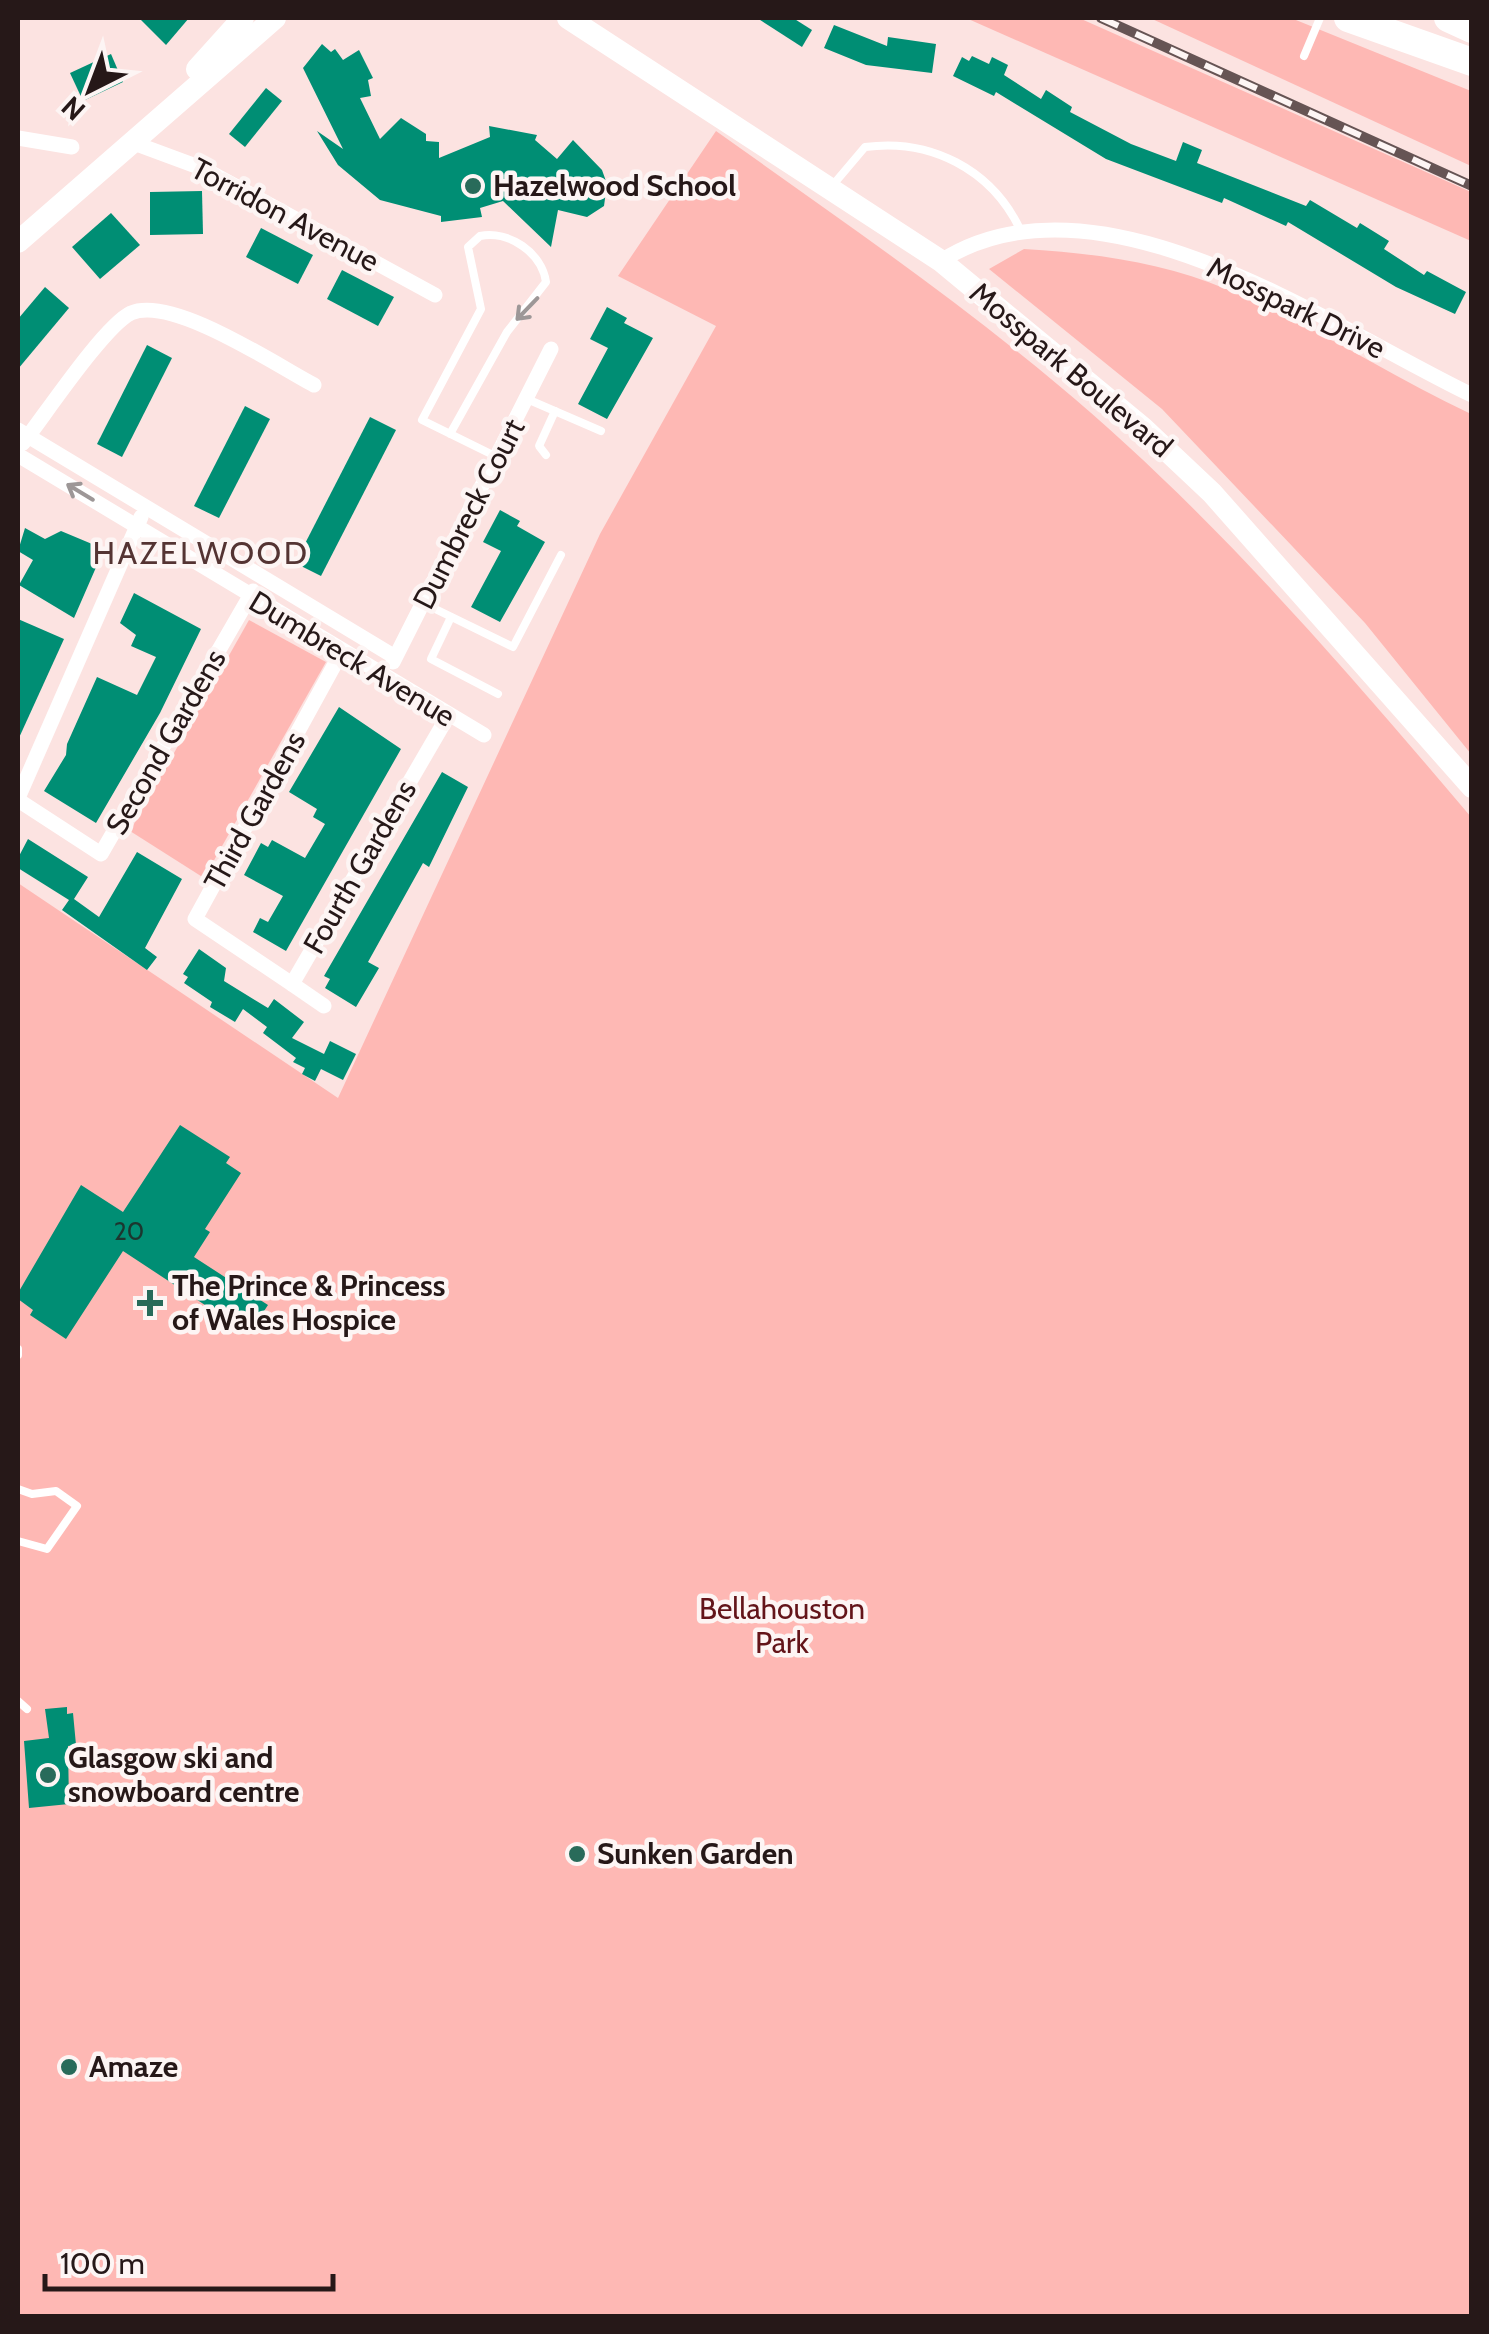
<svg xmlns="http://www.w3.org/2000/svg" width="1489" height="2334" viewBox="0 0 1489 2334" font-family="Cabin,sans-serif">
  <style>
    .green { fill: #feb8b4 }
    .building { fill: #008e74 }
    .lines { fill: none; stroke-linecap: round; stroke-linejoin: round }
    .lane { stroke: #fff; stroke-width: 8 }
    .street { stroke: #fff; stroke-width: 15 }
    .secondary { stroke: #fff; stroke-width: 22 }
    .highway { stroke: #fff; stroke-width: 28 }
    .rail-casing { stroke: #665454; stroke-width: 10 }
    .rail { stroke: #fdf5f4; stroke-width: 6; stroke-dasharray: 19; stroke-linecap: butt }
    .oneway { stroke: #9d9797 }
    .poi-dot { fill: #296b5a; stroke: #fdf5f4; stroke-width: 4 }
    .labels { text-anchor: middle; stroke-width: 9; stroke-linejoin: round; paint-order: stroke }
    .number-label { font-size: 25px; fill: #1c362f }
    .poi-label { font-size: 30px; font-weight: bold; fill: #261818; stroke: #fdf5f4; text-anchor: start }
    .street-label { font-size: 30px; fill: #261818; stroke: #fdf5f4 }
    .park-label { font-size: 30px; fill: #631419; stroke: #fdf5f4 }
    .neighbourhood-label { font-size: 32px; letter-spacing: 2.5px; fill: #543433; stroke: #fdf5f4 }
  </style>
  <rect width="100%" height="100%" fill="#fce3e1"/>
  <g class="green">
    <path d="M966,18H1079L1471,192V241Z"/>
    <path d="M1150,18H1291L1471,91V166Z"/>
    <path d="M716,131C831,213 948,293 1057,384C1211,512 1342,665 1471,817V2316H18V883L338,1098L600,534L716,326L618,276Z"/>
    <path d="M1024,249C1092,253 1163,262 1226,289C1311,323 1388,375 1471,414V754L1365,623L1162,409L989,269Z"/>
    <path d="M249,620L326,662L204,878L130,831Z"/>
  </g>
  <g class="building">
    <path d="M139,18H189L166,45Z"/>
    <path d="M757,18H793L812,30L802,47Z"/>
    <path d="M834,25L887,46L888,37L936,44L932,73L866,65L824,48Z"/>
    <path d="M322,44L331,52L335,49L343,60L359,50L373,78L368,80L371,96L360,98L380,139L401,118L426,134V141L439,142V158L490,137L489,126L537,135L535,140L557,159L573,140L602,170L607,184L604,206L587,217L558,210L551,247L503,201L480,208L482,217L441,222V216L380,200L338,165L317,131L343,149L303,68Z"/>
    <path d="M111,54L123,82L83,101L70,73Z"/>
    <path d="M972,56L989,64L992,57L1008,65L1004,75L1041,99L1046,90L1072,107L1070,112L1131,144L1176,161L1183,142L1202,150L1197,163L1306,206L1310,200L1357,228L1360,223L1389,241L1384,249L1424,275L1427,271L1466,292L1455,314L1396,287L1288,222L1286,226L1224,198L1222,203L1106,159L996,92L994,96L953,76L962,57L969,61Z"/>
    <path d="M266,88L282,101L245,147L229,134Z"/>
    <path d="M202,191L203,234L150,235V192Z"/>
    <path d="M111,213L140,245L100,279L72,247Z"/>
    <path d="M261,228L313,255L298,284L246,257Z"/>
    <path d="M342,270L394,297L378,326L327,299Z"/>
    <path d="M45,287L69,308L18,369V319Z"/>
    <path d="M607,307L627,318L624,323L653,338L607,419L578,404L608,348L590,339Z"/>
    <path d="M147,345L172,358L122,457L97,444Z"/>
    <path d="M245,406L270,419L219,518L194,506Z"/>
    <path d="M370,417L396,430L321,576L295,563Z"/>
    <path d="M500,510L520,521L517,526L545,542L500,622L471,607L501,551L483,542Z"/>
    <path d="M25,528L45,539L61,531L104,549L74,618L19,585L33,560L18,551Z"/>
    <path d="M134,593L201,629L160,713L96,823L44,791L66,755L67,744L97,677L137,695L156,657L131,646L136,635L120,623Z"/>
    <path d="M18,619L64,639L18,740Z"/>
    <path d="M339,707L401,749L286,951L253,932L260,918L268,922L283,896L244,875L261,843L268,847L272,840L305,858L325,824L313,817L317,809L289,792Z"/>
    <path d="M442,772L468,787L429,867L423,863L368,962L379,968L356,1007L325,988L330,979L324,976Z"/>
    <path d="M28,839L88,877L74,899L99,917L137,852L182,879L145,948L157,957L147,970L62,910L69,900L18,868V858Z"/>
    <path d="M199,949L226,968L224,981L268,1008L274,999L304,1022L292,1038L324,1054L330,1041L356,1054L343,1080L321,1069L315,1081L302,1074L305,1068L293,1062L296,1058L263,1033L267,1027L243,1009L235,1022L210,1007L212,1002L184,983L188,977L183,974Z"/>
    <path d="M180,1125L230,1157L226,1163L241,1173L205,1229L210,1232L194,1257L268,1305L249,1334L123,1251L66,1339L30,1315L33,1310L18,1299V1293L81,1185L123,1212Z"/>
    <path d="M67,1707V1714L73,1713L76,1745L68,1746L69,1804L29,1808L24,1741L49,1738L45,1709Z"/>
  </g>
  <g class="lines">
    <g class="lane">
      <path d="M1304,56L1320,18"/>
      <path d="M832,186L865,147C930,138 991,169 1020,229"/>
      <path d="M527,399L601,431"/>
      <path d="M450,434L507,332L546,282C542,253 509,230 480,236L468,247L481,309L422,420L495,456"/>
      <path d="M546,455L539,446L555,411"/>
      <path d="M423,603L513,647L561,555"/>
      <path d="M451,617L431,659L498,694"/>
      <path d="M18,1349V1355"/>
      <path d="M18,1489L32,1494L56,1491L77,1506L47,1549L18,1541"/>
      <path d="M18,1701L27,1709"/>
    </g>
    <g class="street">
      <path d="M18,138L72,147"/>
      <path d="M131,142L204,169L435,295"/>
      <path d="M941,261C1098,161 1330,327 1472,395"/>
      <path d="M18,430L395,657"/>
      <path d="M23,443C45,415 104,326 131,313C172,295 276,365 314,385"/>
      <path d="M18,455L484,735"/>
      <path d="M393,662L551,349"/>
      <path d="M18,798L141,517"/>
      <path d="M18,800L101,854L253,591"/>
      <path d="M292,984L195,919L341,653"/>
      <path d="M324,1006L292,984L448,716"/>
    </g>
    <g class="secondary">
      <path d="M568,18L941,261L1143,428L1212,493L1472,787"/>
      <path d="M197,69L243,18"/>
      <path d="M18,242L275,18"/>
    </g>
    <g class="highway">
      <path d="M1348,18L1472,62"/>
      <path d="M1448,18L1472,29"/>
    </g>
    <defs>
      <path id="rail" d="M1101,18L1472,186"/>
    </defs>
    <use href="#rail" class="rail-casing"/>
    <use href="#rail" class="rail"/>
  </g>
  <defs><path id="oneway-shaft" d="M-6 0H5M1.5-3L5.5 0L1.5 3" fill="none" stroke-width="1.6" stroke-linecap="round" stroke-linejoin="round" transform="scale(2.5)"/></defs>
  <g class="oneway">
    <use href="#oneway-shaft" transform="translate(527 309) rotate(134)"/>
    <use href="#oneway-shaft" transform="translate(80 492) rotate(-149)"/>
  </g>
  <g class="poi-dot">
    <circle cx="473" cy="186" r="10"/>
    <path d="M145 1288h10v10h10v10h-10v10h-10v-10h-10v-10h10z"/>
    <circle cx="48" cy="1775" r="10"/>
    <circle cx="577" cy="1854" r="10"/>
    <circle cx="69" cy="2067" r="10"/>
  </g>
  <g class="labels">
    <g class="number-label">
      <text x="129" y="1240">20</text>
    </g>
    <g class="poi-label">
      <text x="493" y="196">Hazelwood School</text>
      <text x="172" y="1296">The Prince &amp; Princess<tspan x="172" dy="34">of Wales Hospice</tspan></text>
      <text x="68" y="1768">Glasgow ski and<tspan x="68" dy="34">snowboard centre</tspan></text>
      <text x="597" y="1864">Sunken Garden</text>
      <text x="89" y="2077">Amaze</text>
    </g>
    <g class="street-label">
      <text transform="translate(285 215) rotate(28)" y="10">Torridon Avenue</text>
      <text transform="translate(1296 308) rotate(26)" y="10">Mosspark Drive</text>
      <text transform="translate(1071 370) rotate(40)" y="10">Mosspark Boulevard</text>
      <text transform="translate(469 514) rotate(-63)" y="10">Dumbreck Court</text>
      <text transform="translate(352 659) rotate(31)" y="10">Dumbreck Avenue</text>
      <text transform="translate(166 742) rotate(-60)" y="10">Second Gardens</text>
      <text transform="translate(255 811) rotate(-61)" y="10">Third Gardens</text>
      <text transform="translate(360 867) rotate(-60)" y="10">Fourth Gardens</text>
    </g>
    <g class="park-label">
      <text x="782" y="1619">Bellahouston<tspan x="782" dy="34">Park</tspan></text>
    </g>
    <g class="neighbourhood-label">
      <text x="201" y="564">HAZELWOOD</text>
    </g>
  </g>
  <rect width="1489" height="2334" fill="none" stroke="#261818" stroke-width="40"/>
  <g transform="translate(90 90) rotate(222)" stroke="#fdf5f4" stroke-width="8" paint-order="stroke">
  <path d="M0-8L18 38L0 25L-18 38Z" fill="#261818"/>
  <text y="-15" font-size="28" font-weight="bold" text-anchor="middle" fill="#261818">N</text>
  </g>
  <path d="M45 2274v15h288v-15" fill="none" stroke="#261818" stroke-width="5"/>
  <text x="60" y="2274" font-size="30" fill="#261818" stroke="#fdf5f4" stroke-width="8" paint-order="stroke">100 m</text>
</svg>
